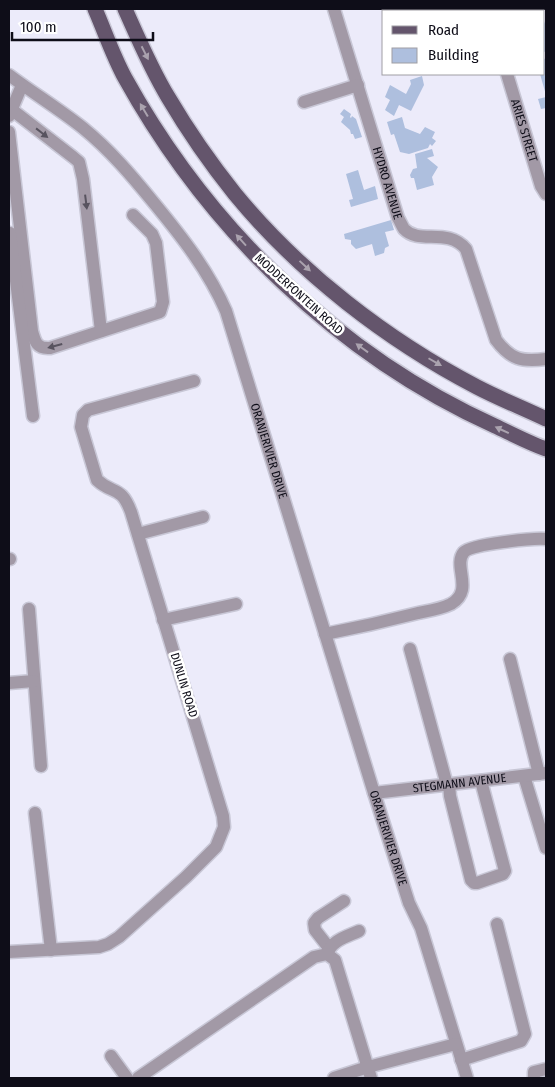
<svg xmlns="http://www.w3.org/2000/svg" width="555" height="1087" viewBox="0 0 555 1087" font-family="'Fira Sans Condensed',sans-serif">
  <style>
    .building { fill: #aebfde }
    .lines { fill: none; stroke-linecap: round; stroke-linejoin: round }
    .minor-casing { stroke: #c8c7d6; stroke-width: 15 }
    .major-casing { stroke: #c8c7d6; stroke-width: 18 }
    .minor { stroke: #a299a6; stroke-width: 12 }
    .major { stroke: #64556c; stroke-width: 15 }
    .oneway { fill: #aaa2ae }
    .oneway2 { fill: #58535f }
    .labels { text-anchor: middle; stroke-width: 5; stroke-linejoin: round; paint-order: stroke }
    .street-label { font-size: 12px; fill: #0e0d18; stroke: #fff }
  </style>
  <rect width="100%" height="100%" fill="#ecebfa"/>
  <g class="building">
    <path d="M544,21L546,27V51L544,52Z"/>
    <path d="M546,58V95L540,74H544V59Z"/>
    <path d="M422,76L424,85L411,111L399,105L394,116L385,110L390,100L385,97L390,85L406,94L411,84L410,80Z"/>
    <path d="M546,97V108L541,109L538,99Z"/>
    <path d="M344,109L351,114L350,117L351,118L352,116L356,119L362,137L355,139L353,134H351L350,130L341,122L344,117L340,114Z"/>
    <path d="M402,117L405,128L420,134L425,127L435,132L432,138L436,141L432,146L430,144L428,148L409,154L400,152L394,134L391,135L387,122Z"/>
    <path d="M432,149L434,156L427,158L438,167L432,177L434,185L417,190L414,178H411L410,175L413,169L417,168L415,154Z"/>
    <path d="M358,170L364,190L375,186L378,199L351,207L349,200L353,199L346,174Z"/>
    <path d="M391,220L394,230L385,232L389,246L385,248L384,253L375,256L372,244L356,249L351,244V240L345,239L344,234Z"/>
  </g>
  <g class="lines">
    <defs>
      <g id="minor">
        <path id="s1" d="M334,9L398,218C400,221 402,226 404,229C419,245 448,227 466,249L496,340C511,360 522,362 546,359"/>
        <path d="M487,9L488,11"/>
        <path id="s2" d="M507,74L541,186L546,194"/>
        <path id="s3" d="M9,75C33,93 59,109 83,128C110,150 132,176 154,203C182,237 208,270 226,311L374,793L409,903L421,928L467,1078"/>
        <path d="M304,102L358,85"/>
        <path d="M11,109L73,157L79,162L83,179L101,331"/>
        <path d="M9,116L22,85"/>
        <path d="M9,132L32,331C35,342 37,349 50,348L160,312L163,302L156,243L152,234L133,215"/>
        <path d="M10,233L33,416"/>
        <path d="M138,534L203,517"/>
        <path d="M9,559H10"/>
        <path d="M29,609L41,766"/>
        <path d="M163,620L236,604"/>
        <path d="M325,634C356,628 387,621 418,613C428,611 441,609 451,604C475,590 452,566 464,552C472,544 533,538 546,539"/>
        <path d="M410,649L447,785"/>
        <path d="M510,659L539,774"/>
        <path d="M9,683L34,681"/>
        <path d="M524,776L546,848"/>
        <path d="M449,784L450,796L471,880L474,883H477L503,874L505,871L481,781"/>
        <path id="s4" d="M374,793L546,773"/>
        <path d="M35,813L51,950"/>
        <path d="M329,948L315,930L314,923L318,918L344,901"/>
        <path d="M9,952L99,947L108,944L119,937L186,877L216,847L224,827L223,816L131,512C121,485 113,495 97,480L81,427L83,415L88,410L194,381"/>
        <path d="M327,954C332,940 346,937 359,931"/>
        <path d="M111,1056L127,1078"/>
        <path d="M461,1060L521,1041L525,1034L497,924"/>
        <path d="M138,1078L314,957L327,954L335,960L371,1078"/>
        <path d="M334,1078L368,1067L456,1044"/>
        <path d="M534,1078V1072L546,1069"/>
      </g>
      <g id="major">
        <path d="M95,9C105,32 113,56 125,78C208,228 338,355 495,426C512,434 529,443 546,449"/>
        <path d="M125,9C138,38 151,69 168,97C188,131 211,164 235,194C300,273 387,340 477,387C500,399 523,408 546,419"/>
      </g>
    </defs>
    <use href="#minor" class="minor-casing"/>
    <use href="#major" class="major-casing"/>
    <use href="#minor" class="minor"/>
    <use href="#major" class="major"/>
  </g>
  <defs><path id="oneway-solid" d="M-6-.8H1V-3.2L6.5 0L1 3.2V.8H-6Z" transform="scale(1.25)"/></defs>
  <g class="oneway">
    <use href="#oneway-solid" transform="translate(145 53) rotate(63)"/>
    <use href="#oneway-solid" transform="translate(144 110) rotate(-121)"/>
    <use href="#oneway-solid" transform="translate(241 240) rotate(-132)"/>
    <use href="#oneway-solid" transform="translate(305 266) rotate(43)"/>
    <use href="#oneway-solid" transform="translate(362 348) rotate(-144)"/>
    <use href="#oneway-solid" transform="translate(435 362) rotate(30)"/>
    <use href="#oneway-solid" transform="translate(502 430) rotate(-155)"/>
  </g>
  <g class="oneway2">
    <use href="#oneway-solid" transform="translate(42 133) rotate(38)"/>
    <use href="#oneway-solid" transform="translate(86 202) rotate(83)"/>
    <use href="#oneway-solid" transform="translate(55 346) rotate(165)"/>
  </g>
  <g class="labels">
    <g class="street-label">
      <text dy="4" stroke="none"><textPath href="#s2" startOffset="59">ARIES STREET</textPath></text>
      <text dy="4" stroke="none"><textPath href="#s1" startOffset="182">HYDRO AVENUE</textPath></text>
      <text transform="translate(299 294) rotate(42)" y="4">MODDERFONTEIN ROAD</text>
      <text dy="4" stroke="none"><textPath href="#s3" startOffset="471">ORANJERIVIER DRIVE</textPath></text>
      <text transform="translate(184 685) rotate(73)" y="4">DUNLIN ROAD</text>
      <text dy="4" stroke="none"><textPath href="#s4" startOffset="86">STEGMANN AVENUE</textPath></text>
      <text dy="4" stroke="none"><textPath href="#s3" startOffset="876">ORANJERIVIER DRIVE</textPath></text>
    </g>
  </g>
  <rect width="555" height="1087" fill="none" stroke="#0e0d18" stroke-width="20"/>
  <rect x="382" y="10" width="162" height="65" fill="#ffffff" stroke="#9f9ea3"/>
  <rect x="392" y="26" width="25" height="8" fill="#64556c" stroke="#9f9ea3"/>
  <text x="428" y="35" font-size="15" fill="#0e0d18">Road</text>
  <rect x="392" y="48" width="25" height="15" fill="#aebfde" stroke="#9f9ea3"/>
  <text x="428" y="60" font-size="15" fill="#0e0d18">Building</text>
  <path d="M12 32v8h141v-8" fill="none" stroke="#0e0d18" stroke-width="2.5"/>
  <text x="20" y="32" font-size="15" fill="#0e0d18" stroke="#ffffff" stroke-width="4" paint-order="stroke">100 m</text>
</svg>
